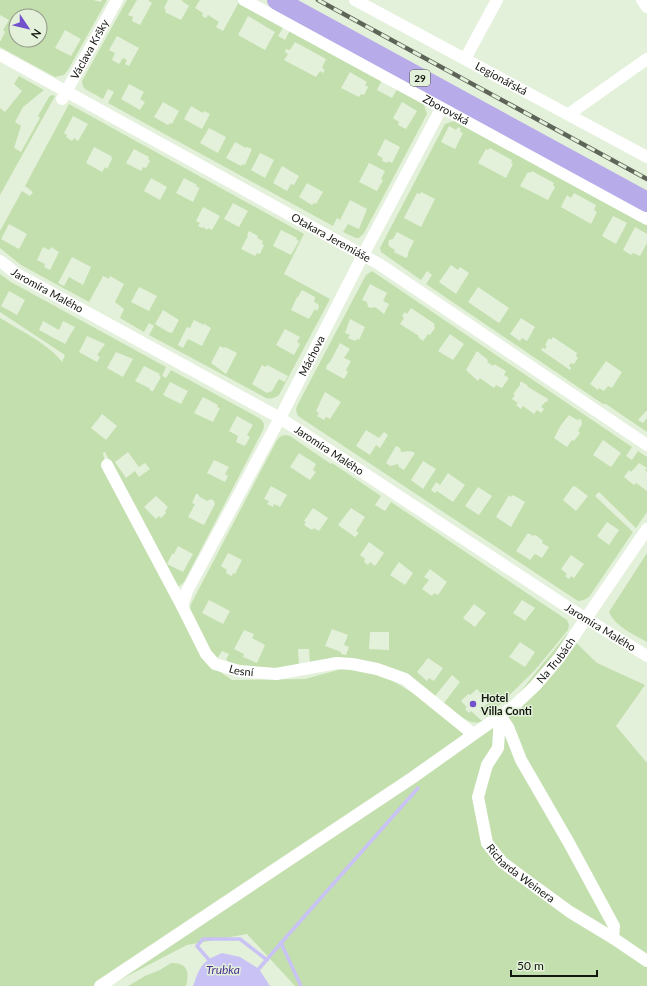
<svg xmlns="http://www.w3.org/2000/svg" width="647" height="986" viewBox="0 0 647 986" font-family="Lato,sans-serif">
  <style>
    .green { fill: #c3dfae; fill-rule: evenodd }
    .water { fill: #c9c3f5 }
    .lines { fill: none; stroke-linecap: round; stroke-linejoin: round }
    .stream { stroke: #c9c3f5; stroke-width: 3.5 }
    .minor { stroke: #fff; stroke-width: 12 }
    .primary { stroke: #b8abe9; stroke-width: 20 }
    .rail-casing { stroke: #5e6558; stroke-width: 4.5 }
    .rail { stroke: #e3f0da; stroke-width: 3; stroke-dasharray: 9; stroke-linecap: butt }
    .poi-dot { fill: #7152cc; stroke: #e3f0da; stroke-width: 1.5 }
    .labels { text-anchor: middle; stroke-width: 3; stroke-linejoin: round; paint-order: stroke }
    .shield { fill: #e3f0da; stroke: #51584c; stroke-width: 1 }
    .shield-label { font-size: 10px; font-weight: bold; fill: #13170f }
    .street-label { font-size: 11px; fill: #13170f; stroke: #e3f0da }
    .poi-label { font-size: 11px; font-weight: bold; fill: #13170f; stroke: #e3f0da; text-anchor: start }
    .water-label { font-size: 12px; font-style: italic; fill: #4b3290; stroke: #e3f0da }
  </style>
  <rect width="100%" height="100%" fill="#e3f0da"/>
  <g class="green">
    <path d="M0,0H93L101,2L102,0H107L68,70L64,75L55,77L0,47V42L5,32L3,30L9,20L0,15ZM16,16H40V40H16ZM65,30L81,39L71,56L55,48Z"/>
    <path d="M127,0H137L128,15L133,17L132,21L140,25L152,3L148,0H168L164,8L166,10L165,12L181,20L189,6L181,0H200L195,8L203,13L202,16L206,18L208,15L219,22L216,27L223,31L239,2L284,26L278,36L285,40L290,30L382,80L377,90L392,98L398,88L423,102L427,114L364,233L359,238H356L343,232L348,224L359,229L367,209L350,200L340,220L337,218L333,226L108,103L114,92L108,89L103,99L85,89L83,86L82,81ZM248,16L275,32L265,50L238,35ZM117,36L139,48L129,66L125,64L127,60L123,58L119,64L112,60L115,53L109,50ZM295,42L326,59L322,68L325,70L323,73L320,71L316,77L284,60L288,54L285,52L286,49L290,50ZM350,72L367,82L365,85L368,87L364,95L361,94L359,97L341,88ZM129,84L144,92L140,99L145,102L140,110L121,99ZM163,102L179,111L172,124L170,123L168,125L154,117ZM402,102L417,111L406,129L398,125L399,122L393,118ZM191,106L203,113L204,111L210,114L202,129L184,119ZM209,128L226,137L218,153L200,143ZM385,139L400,147L392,163L388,161L387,163L382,161L383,158L377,155ZM235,142L246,148L247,147L252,149L245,165L243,164L241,166L226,158ZM260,153L274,160L265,178L251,170ZM369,163L385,171L381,179L383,180L377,191L359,182ZM282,166L299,176L294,185L291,184L287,191L273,183ZM307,183L323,192L316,204L314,203L312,205L299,197Z"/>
    <path d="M19,76L44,90L23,107L15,122L21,126L14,148L21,152L40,118L38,116L49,97L52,95L55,96L0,195V108L5,112L22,91L14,84Z"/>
    <path d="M69,104L304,234L284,274L330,299L279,395C275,398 271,399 266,398L149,335L154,326L149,323L144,332L120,318L124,309L115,302L124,284L110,276L109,279L103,276L89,302L21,265L0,248V231L22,191L30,196L33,192L25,186ZM73,116L88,124L78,141L74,138L72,141L66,137L67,135L64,133ZM94,147L111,156L112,159L107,169L105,167L102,172L86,163ZM134,149L149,157L148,159L150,161L146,168L143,167L141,171L126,163ZM151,178L167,187L160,200L144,191ZM184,178L197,185L196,186L199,188L200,187L193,202L176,193ZM233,203L248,211L239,227L224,219ZM203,207L220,216L212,230L208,228L207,230L203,227L202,228L198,226L200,223L196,221ZM9,224L27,234L19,249L1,239ZM281,230L297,238L296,239L299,241L291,255L273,246ZM249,231L258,236L257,238L263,241L262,244L264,245L260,254L257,253L255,256L241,249L248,236L247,235ZM43,247L49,250L51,247L59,252L50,270L44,267L45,264L37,260ZM72,257L91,267L83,285L69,277L64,286L58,283ZM139,287L157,296L149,311L131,302ZM302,290L315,297L314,302L318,304L319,307L317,311L315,309L309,319L291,310L297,297H298ZM163,310L179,320L172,333L168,332L155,324ZM194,320L204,325L205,323L206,325L211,328L202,346L188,339L183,348L178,345L187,327L190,328ZM285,329L300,337L297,342L300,344L294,355L276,345ZM220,346L224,348L225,347L237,353L226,374L211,363ZM262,365L266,367L267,365L288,376L285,382L279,379L272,391L267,393L252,384Z"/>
    <path d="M457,120L647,224V234L635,227L623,250L631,255L633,253L640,256L647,243V411H646L638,420L643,423L647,418V432L606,404H603L426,284L432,275L427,271L421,280L381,252L380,248L445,124ZM449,126L456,130L458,127L461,129L460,132L463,133L455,149L441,142ZM490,148L512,160L511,163L513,164L506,178L478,163L486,149L488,150ZM532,171L554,183L553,185L555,187L548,200L520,186L528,172L530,173ZM421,192L435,199L421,227L404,218L417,193L420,194ZM574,193L596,205L594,210L597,212L591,224L561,207L567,195L571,198ZM613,216L627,223L616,244L602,236ZM397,232L414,241L408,253V256L406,258L394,252L395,250L390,247L388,244L389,240L393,239ZM451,265L458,270L460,267L469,273L456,294L439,282ZM478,287L509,308L499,323L468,302ZM521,318L535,327L527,341L522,338L520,341L510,334ZM553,337L577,353L576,356L578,358L574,364L571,363L569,366L571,368L570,370L541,350L542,348L545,349L547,346L545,345L549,338L551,340ZM606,361L622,372L612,388L608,386L604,391L599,388L598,390L590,384Z"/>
    <path d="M372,271L632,447L626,456L632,460L638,451L647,457V472L645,470L647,468L639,463L631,472L629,470L624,477L634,485L636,483L647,491V512L636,528L599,492L595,496L633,532L589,597L584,600L578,601L298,416L296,410L297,406L366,275ZM370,284L387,293L383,301L389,304L384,314L375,307L371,308L368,307L367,302L362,300ZM411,308L435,324L434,325L435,328L430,335L428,334L423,341L418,337L419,336L400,324L404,318L402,316L405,312L407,314ZM350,319L365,327L359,340L357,339L355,341L348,338L350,335L345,333ZM450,334L464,344L453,360L438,351ZM340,343L350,349L344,358L351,361L346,370L348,372L344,379L326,369L327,365L330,362ZM477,351L488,360L487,362L493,366L494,364L506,371L504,375L509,378L502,388L496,385L494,388L480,378L478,381L466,370ZM522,382L527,385L528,387L548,399L547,402H545L541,407L544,409L541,413L537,410L534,414L523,406L521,409L516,405L518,403L512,399L515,395L513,394L520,385V382ZM325,392L341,402L330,419L326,417L324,420L317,416L319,413L316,411ZM569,415L577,420L581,419L582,424L578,431L580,433L574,441L572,440L567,447L554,438L561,425ZM366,430L379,438L384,432L388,435L380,448L376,445L370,455L356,446ZM603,440L621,453L611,467L593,455ZM396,446L400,448L401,452L410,451L415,453L404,470L399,467L398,464L390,466L386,463ZM423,461L436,469L423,489L411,480ZM448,473L465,485L453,502L437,491L435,493L431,490L436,482L440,485ZM573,486L576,487L588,496L576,511L563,500ZM478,487L492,496L479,515L465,506ZM509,495L511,497L513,495L525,502L511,527L496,517ZM607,522L619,530L609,545L597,536ZM528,533L533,536L534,535L537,536L543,541L542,543L549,547L542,558L535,554L530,560L516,551ZM571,555L584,564L574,578L571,576L569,579L565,576L567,574L561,569Z"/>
    <path d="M0,274L11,282L166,367L162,376L166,378L171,370L259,418C264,421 265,425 263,430L184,582L179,586L176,587L105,452L103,453L108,479L207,663L232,680L305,679L349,667L377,671L474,731L511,703L567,634L597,663L645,685L616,726L647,763V986H295L247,934L187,945L108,986H0V318C18,329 50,345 62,362L65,355L0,312ZM9,291L25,300L17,315L1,306ZM43,321L59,330L63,321L75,327L65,344L39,330ZM87,336L105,344L97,355L100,357L97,362L79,352ZM116,352L133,359L123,377L107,368ZM144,366L160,374L159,376L161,377L153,391H151L149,388L135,381ZM170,382L188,391L181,404L163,395ZM203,397L218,405L217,407L220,408L213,422L194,413ZM102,414L117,426L106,440L91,428ZM237,416L253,425L247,435L250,437L245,446L236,442L238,436L229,431ZM128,452L139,467L145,463L150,469L139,477L135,471L126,478L115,462ZM214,460L229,467L225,474L228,476L225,482L207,473ZM196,494H198L200,497L207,501L211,499L214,501L215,504L204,525L188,517L195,504L192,503ZM156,496L168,507L165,511L166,513L161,518L159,516L156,519L144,507ZM178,546L193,554L183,572L167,564L172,554H174Z"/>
    <path d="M285,435L290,436L331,464L332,463L381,496L375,505L385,511L391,502L567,620L569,625L568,630L535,670L487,717L480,711L489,702L477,689L470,695L468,694L461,701L467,707L465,709L469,713L471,711L482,721C470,728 453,710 444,703L460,682L452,675L435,696L410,677L310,663L309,649H298L299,666L275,671L228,663V661L226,660L229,654L222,651L217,659L208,652L190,609L191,604L277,440L281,436ZM299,453L316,464L313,470L316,472L310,480L290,467ZM271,486L287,495L280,507L274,504L273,507L267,504L269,501L264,499ZM313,508L328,518L319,531L314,528L312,530L304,525L306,522L304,521ZM351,508L365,517L356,531L359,533L355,537L338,525ZM369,542L384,553L375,566L370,562L368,565L364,562L365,559L360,555ZM228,553L242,560L235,574L233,573L232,576L226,573L227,570L221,566ZM399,562L413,573L405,585L390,575ZM430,569L447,582L438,595L434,593L432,596L422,589L429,580L424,577ZM209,600L230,611L223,624L202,613ZM522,600L535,608L525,621L513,613ZM474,604L486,613L475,627L463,618ZM332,629L348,635L344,645L349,647L346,655L341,654V652L325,646ZM244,630L254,634L252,638L265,645L257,663L243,657L244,654L234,649ZM370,632H389V650L369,649ZM520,642L535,652L525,667L509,657ZM428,658L443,668L434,681L429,678L427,681L417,672Z"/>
    <path d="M647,553V642C633,634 616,627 609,612Z"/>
    <path d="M171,963C187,963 190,971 186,986H128L145,976L160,970Z"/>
  </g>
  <path class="water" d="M222,953L240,957L259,969L270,986H193C200,966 202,961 222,953Z"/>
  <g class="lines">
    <g class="stream">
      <path d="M210,961L197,946L203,939H240L267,960"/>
      <path d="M257,971L281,943"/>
      <path d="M301,986L281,943L418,788"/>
    </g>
    <g class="minor">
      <path id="s1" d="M244,0L647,219"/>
      <path id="s2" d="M355,0L647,157"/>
      <path d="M642,0L647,7"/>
      <path id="s3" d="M0,55L379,264L647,445"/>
      <path d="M465,59L497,0"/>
      <path id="s4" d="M62,99L117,0"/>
      <path d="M569,114L647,59"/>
      <path id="s5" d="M0,261L17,274L280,418L572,610L647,656"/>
      <path id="s6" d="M107,465L182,606L206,654L215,664L239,671L276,674L337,663L352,664L377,669L405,679L473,734"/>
      <path id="s7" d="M182,606L187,591L280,418L363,255L442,107"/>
      <path id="s8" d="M500,716L498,748L487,765L478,797L487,843L502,862L518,874L570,912L613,938L647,961"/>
      <path d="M500,716L508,727L521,760L569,843L614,926L613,938"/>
      <path id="s9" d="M100,986L412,778L515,705L535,686L559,658L647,529"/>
    </g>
    <path class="primary" d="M277,0L647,202"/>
    <defs>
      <path id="rail" d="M318,0L647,179"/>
    </defs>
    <use href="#rail" class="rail-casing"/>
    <use href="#rail" class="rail"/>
  </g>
  <circle class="poi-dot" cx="473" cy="704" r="4"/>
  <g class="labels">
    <rect class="shield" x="410" y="70" width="20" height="16" rx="3"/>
    <g class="shield-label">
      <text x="420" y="82">29</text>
    </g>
    <g class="street-label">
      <text dy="4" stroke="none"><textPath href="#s4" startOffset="57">Václava Kršky</textPath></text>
      <text dy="4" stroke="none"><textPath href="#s2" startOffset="166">Legionářská</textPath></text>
      <text dy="4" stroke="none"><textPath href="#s1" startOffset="230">Zborovská</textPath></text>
      <text dy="4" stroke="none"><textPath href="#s3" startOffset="378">Otakara Jeremiáše</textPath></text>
      <text dy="4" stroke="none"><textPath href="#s5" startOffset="56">Jaromíra Malého</textPath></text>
      <text dy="4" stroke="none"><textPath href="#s7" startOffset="282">Máchova</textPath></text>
      <text dy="4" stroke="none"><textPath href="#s5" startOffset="380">Jaromíra Malého</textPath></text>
      <text dy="4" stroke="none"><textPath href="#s5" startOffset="704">Jaromíra Malého</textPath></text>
      <text dy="4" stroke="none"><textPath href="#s9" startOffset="562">Na Trubách</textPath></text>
      <text dy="4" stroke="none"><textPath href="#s6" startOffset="254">Lesní</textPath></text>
      <text dy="4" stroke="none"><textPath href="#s8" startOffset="178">Richarda Weinera</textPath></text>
    </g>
    <g class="poi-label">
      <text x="481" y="702">Hotel<tspan x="481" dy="13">Villa Conti</tspan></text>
    </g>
    <g class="water-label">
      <text x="223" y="974">Trubka</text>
    </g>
  </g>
  <g transform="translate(28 28) rotate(125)"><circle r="19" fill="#e3f0da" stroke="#909989"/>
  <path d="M0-3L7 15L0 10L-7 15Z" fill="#7152cc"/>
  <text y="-6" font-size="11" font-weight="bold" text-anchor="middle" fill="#13170f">N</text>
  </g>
  <path d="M511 970v6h86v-6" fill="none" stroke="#13170f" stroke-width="2"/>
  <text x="517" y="970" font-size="12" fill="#13170f" stroke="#e3f0da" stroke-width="3" paint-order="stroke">50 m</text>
</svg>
